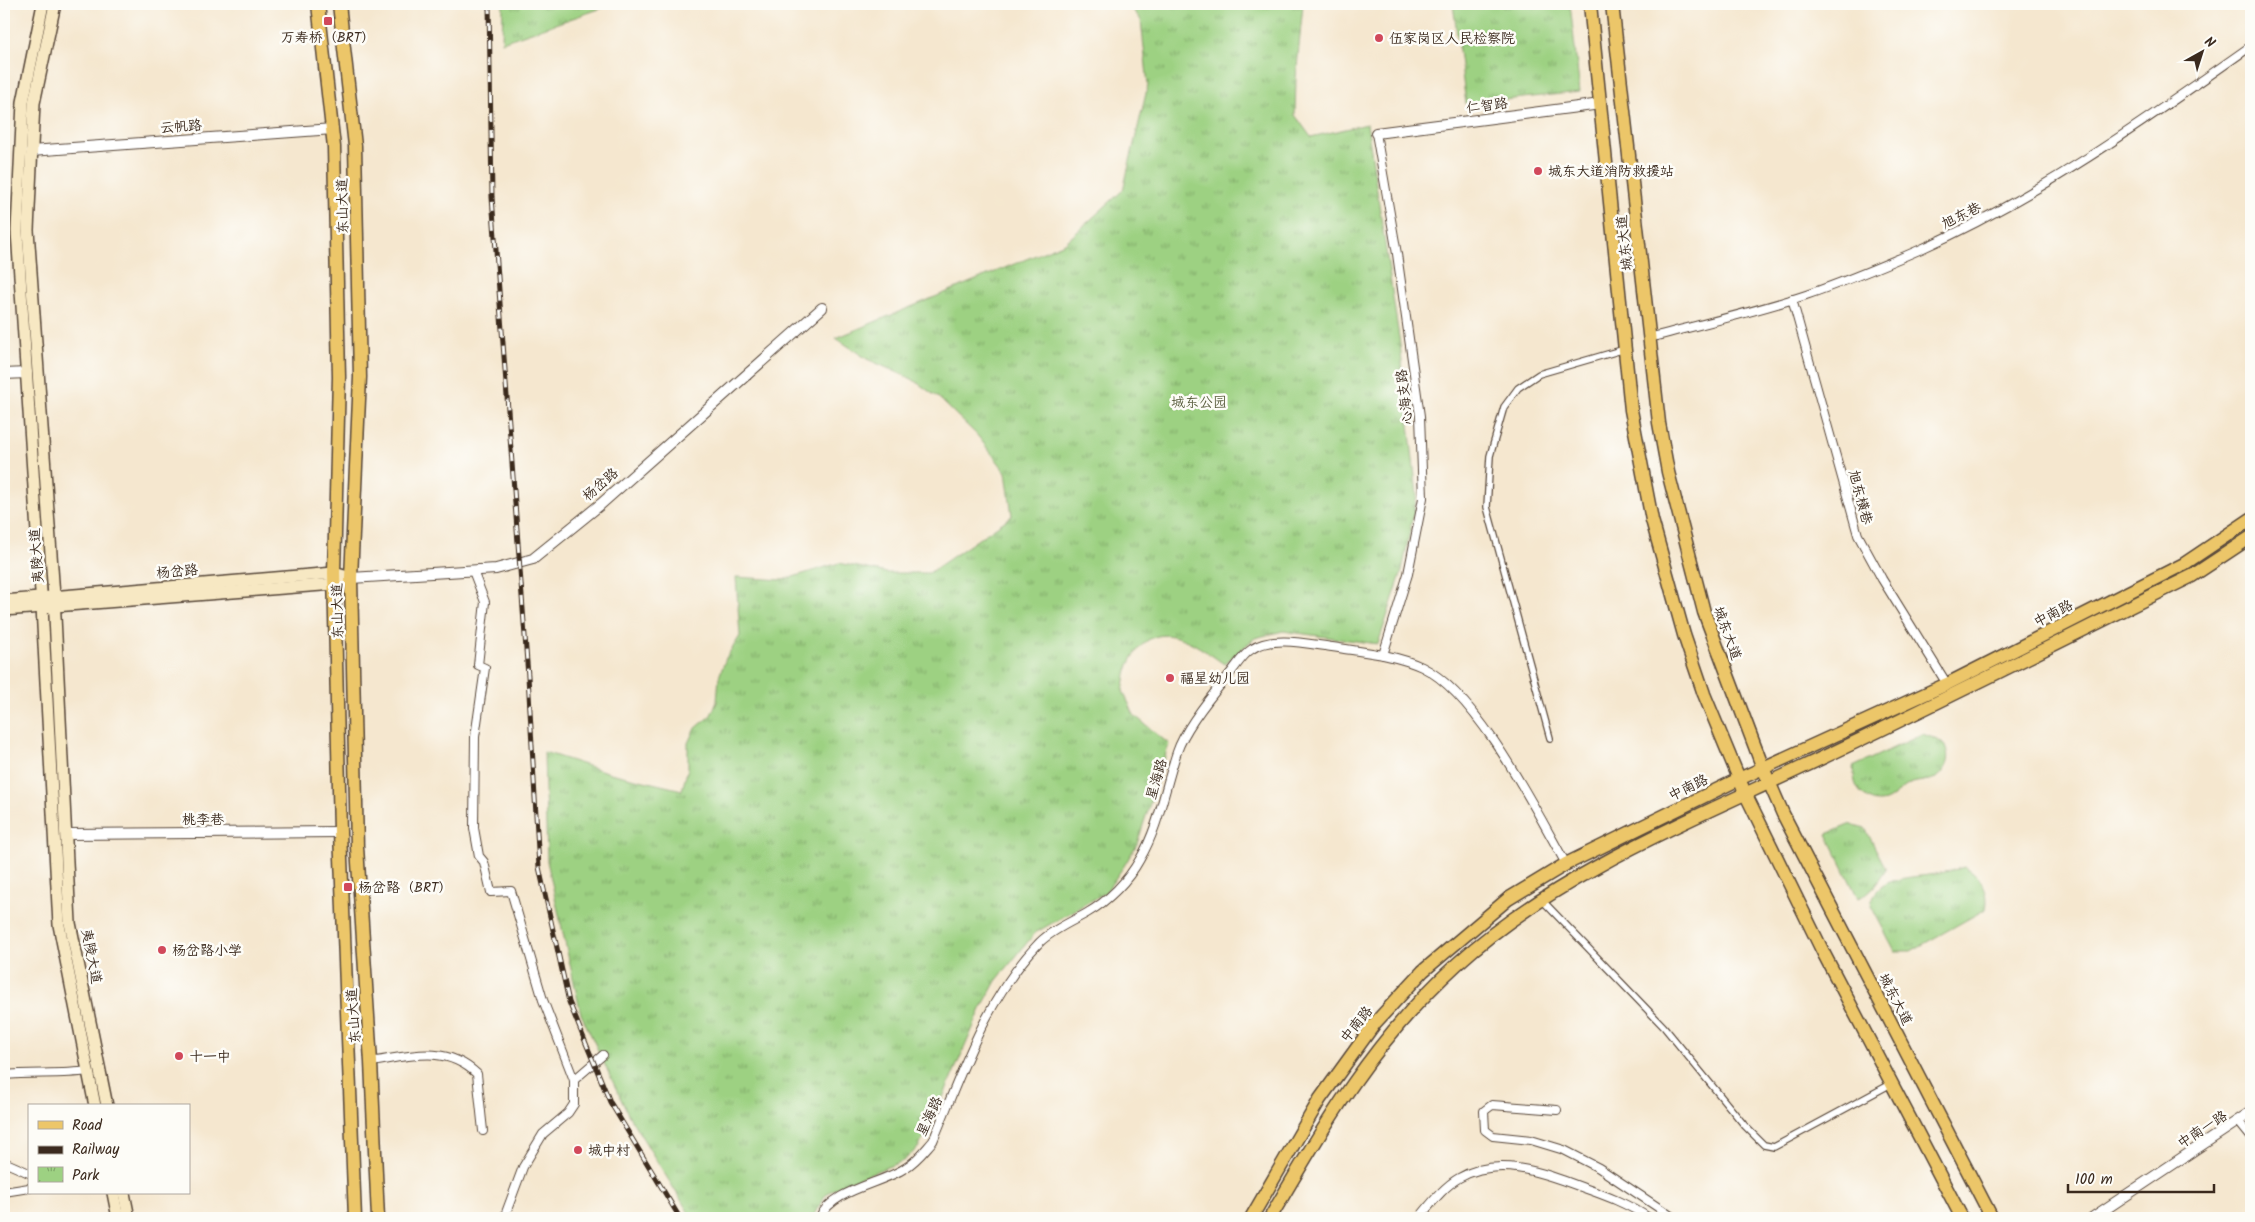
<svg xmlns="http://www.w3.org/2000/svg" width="2255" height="1222" viewBox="0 0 2255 1222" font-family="Kalam,'LXGW WenKai TC',sans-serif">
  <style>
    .park { fill: url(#park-tufts); stroke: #6c7e50 }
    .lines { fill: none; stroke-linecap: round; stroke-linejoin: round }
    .pedestrian-casing { stroke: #574639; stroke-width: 8 }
    .minor-casing { stroke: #574639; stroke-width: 10 }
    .tertiary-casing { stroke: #574639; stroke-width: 12 }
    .secondary-casing { stroke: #574639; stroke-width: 14 }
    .primary-casing { stroke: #574639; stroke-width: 15 }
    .pedestrian { stroke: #fff; stroke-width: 5.5 }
    .minor { stroke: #fff; stroke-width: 8 }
    .tertiary { stroke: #fff; stroke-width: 10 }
    .secondary { stroke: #f7e8c3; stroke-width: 11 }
    .primary { stroke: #ecc669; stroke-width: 12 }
    .rail-casing { stroke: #3b2a1e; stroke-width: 5 }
    .rail { stroke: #fdfcf7; stroke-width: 3; stroke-dasharray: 9; stroke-linecap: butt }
    .poi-dot { fill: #d1495b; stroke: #fdfcf7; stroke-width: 2 }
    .labels { text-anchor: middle; stroke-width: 5; stroke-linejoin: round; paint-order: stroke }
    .poi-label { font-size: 14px; fill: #3b2a1e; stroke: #fdfcf7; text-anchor: start }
    .street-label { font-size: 14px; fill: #3b2a1e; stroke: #fdfcf7 }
    .park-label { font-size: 14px; fill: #585c3c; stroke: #fdfcf7 }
  </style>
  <defs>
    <pattern id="park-tufts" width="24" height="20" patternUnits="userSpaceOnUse" patternTransform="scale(1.25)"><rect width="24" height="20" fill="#9dd182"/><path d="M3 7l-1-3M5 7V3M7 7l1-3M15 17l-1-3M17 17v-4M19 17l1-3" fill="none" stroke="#81aa6a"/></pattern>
  </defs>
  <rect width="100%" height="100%" fill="#fdfcf7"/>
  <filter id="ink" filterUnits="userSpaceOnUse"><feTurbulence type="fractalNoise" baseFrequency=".02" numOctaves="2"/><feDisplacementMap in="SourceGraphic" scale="10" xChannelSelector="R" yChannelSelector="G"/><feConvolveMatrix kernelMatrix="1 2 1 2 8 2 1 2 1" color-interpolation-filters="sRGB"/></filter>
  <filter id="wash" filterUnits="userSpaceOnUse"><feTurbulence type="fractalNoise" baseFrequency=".0096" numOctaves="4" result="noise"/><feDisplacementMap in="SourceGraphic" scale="20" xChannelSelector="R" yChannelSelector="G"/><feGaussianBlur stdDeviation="1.12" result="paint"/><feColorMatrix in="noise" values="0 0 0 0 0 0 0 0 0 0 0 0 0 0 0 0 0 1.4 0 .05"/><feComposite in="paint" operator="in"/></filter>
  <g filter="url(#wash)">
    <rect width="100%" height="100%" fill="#f5e7cf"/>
    <g class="park">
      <path d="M503,4H614L502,42Z"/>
      <path d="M1128,4H1303L1296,78L1295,115L1311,137L1367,124L1400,344L1417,495L1402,571L1378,644L1283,631L1255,638L1224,664C1194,643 1155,613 1131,661C1126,670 1125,682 1123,691L1134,715L1169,744L1137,844L1124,866L1106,892L1035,933L996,981L982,1007L931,1125L918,1148L903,1161L848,1182L826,1194L812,1218H692L629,1116L581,1014L547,861L544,752L610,773L682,790L688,768V743L694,730L711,715L717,702L719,677L726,658L740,636L736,577L783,580L839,563L887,573H929L1012,516L1006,472L977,435L940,399L912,379L867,359L836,338L1065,243L1123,190L1148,85L1141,20Z"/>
      <path d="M1453,4H1570L1580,92L1466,104Z"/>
      <path d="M1923,734C1930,737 1939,739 1944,745C1951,753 1947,770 1939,776C1931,782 1919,780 1910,784C1902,788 1898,793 1891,798C1877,808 1860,798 1855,782C1854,778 1854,772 1853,767Z"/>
      <path d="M1851,824L1865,828L1886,869C1881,879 1869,895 1858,898L1827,834Z"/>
      <path d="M1964,867C1980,876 1990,890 1986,909L1911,951H1895L1871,906C1874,875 1914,878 1936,874C1946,872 1955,870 1964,867Z"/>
    </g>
  </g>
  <g filter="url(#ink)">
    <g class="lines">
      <defs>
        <g id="pedestrian">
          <path d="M1550,738L1487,507L1490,456L1504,407L1518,388L1539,374L1625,349"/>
          <path d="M1541,899L1664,1027L1745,1126L1764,1145L1774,1147L1891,1084"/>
        </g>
        <g id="minor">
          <path d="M1376,133L1397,254L1420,416L1423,498L1408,574L1383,655"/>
          <path d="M1792,299L1858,535L1882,579L1947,684"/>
          <path d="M1649,338C1701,324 1755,312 1806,295C1844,282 1882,266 1919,250C2038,197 2145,121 2251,46"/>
          <path d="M473,571L485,602L478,665L485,668L475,737L474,828L479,856L484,862L491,892L511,891L543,1000L574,1080V1104L568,1113L543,1134L523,1167L504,1218"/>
          <path d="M371,1062C410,1056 445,1044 477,1074L483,1131"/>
          <path d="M4,1075C32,1072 60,1075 88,1071"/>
          <path d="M574,1080L603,1055"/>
          <path d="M1557,1110L1492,1105L1484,1111L1485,1130L1493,1136L1531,1140L1564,1150L1599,1168L1674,1218"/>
          <path d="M2238,1121L2251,1137"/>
          <path d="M4,1162L29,1173"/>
          <path d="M4,1192L29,1188"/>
          <path d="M820,1218C831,1190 881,1184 905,1168C917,1161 924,1151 933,1141C962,1072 986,998 1039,943C1052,930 1071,922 1087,913C1108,901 1128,881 1140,859C1159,827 1165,787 1177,752C1185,728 1211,696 1228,676C1235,668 1243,654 1252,649C1273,635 1309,644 1332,647C1362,652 1394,654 1422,667C1478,694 1535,809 1566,864"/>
          <path d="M1419,1218C1430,1205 1443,1187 1459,1178C1499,1155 1544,1173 1584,1188C1607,1196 1628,1204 1649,1218"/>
        </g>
        <g id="tertiary">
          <path d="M1376,133L1601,104"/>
          <path d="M31,151L333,129"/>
          <path d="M4,374L27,373"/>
          <path d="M351,578L496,569L533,559L601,504L822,308"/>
          <path d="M66,834L340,832"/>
          <path d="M2092,1218L2251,1112"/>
        </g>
        <g id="secondary">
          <path d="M43,4L23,102L17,231L42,607L59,925L95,1106"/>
          <path d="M55,4L34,103L28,230L54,596L70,923L107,1106"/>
          <path d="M4,601L334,573L351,578"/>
          <path d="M4,610L335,584L342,581"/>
          <path d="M113,1193L118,1218"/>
          <path d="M124,1193L129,1218"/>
        </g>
        <g id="primary">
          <path d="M318,4L334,147L339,377L334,573L340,832L355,1218"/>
          <path d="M339,4L355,146L360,377L351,578L357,847L371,1062L378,1218"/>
          <path d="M1590,4L1631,410L1652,520L1684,635L1704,694L1745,793L1824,954L1962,1218"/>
          <path d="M1612,4L1659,423L1668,472L1704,612L1763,768L1783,814L1992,1218"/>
          <path d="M1251,1218L1320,1099L1375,1023L1423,971L1508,899L1566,864L1739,779L1947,684L2184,564L2251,519"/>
          <path d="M1270,1218C1326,1122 1374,1040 1457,964C1553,876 1686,822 1803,767C1933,706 2062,640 2192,576L2251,537"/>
        </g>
      </defs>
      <use href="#pedestrian" class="pedestrian-casing"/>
      <use href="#minor" class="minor-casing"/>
      <use href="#tertiary" class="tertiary-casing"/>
      <use href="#secondary" class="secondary-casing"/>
      <use href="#primary" class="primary-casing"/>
      <use href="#pedestrian" class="pedestrian"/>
      <use href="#minor" class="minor"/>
      <use href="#tertiary" class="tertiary"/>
      <use href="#secondary" class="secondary"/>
      <use href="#primary" class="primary"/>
      <defs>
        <path id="rail" d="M489,4L492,197L528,676L539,867L569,1002L610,1102L680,1218"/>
      </defs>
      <use href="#rail" class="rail-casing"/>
      <use href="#rail" class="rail"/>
    </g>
  </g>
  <g class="poi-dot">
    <rect x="323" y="16" width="10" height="10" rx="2.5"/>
    <circle cx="1379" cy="38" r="5"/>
    <circle cx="1538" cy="171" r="5"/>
    <circle cx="1170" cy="678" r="5"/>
    <rect x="343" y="882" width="10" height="10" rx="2.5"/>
    <circle cx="162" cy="950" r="5"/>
    <circle cx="179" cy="1056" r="5"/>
    <circle cx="578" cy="1150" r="5"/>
  </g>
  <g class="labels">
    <g class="poi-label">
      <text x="328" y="42" text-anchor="middle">万寿桥（BRT）</text>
      <text x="1389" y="43">伍家岗区人民检察院</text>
      <text x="1548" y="176">城东大道消防救援站</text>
      <text x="1180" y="683">福星幼儿园</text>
      <text x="358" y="892">杨岔路（BRT）</text>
      <text x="172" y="955">杨岔路小学</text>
      <text x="189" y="1061">十一中</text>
      <text x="588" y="1155">城中村</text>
    </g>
    <g class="street-label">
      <text transform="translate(1487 105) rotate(-7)" y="5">仁智路</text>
      <text transform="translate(181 126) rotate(-4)" y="5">云帆路</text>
      <text transform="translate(342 206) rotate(-91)" y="5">东山大道</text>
      <text transform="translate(1961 215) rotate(-26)" y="5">旭东巷</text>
      <text transform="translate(1624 243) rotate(-96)" y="5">城东大道</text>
      <text transform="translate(1404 397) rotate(-97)" y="5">心海支路</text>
      <text transform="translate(600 484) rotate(-41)" y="5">杨岔路</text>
      <text transform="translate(1861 497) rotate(75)" y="5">旭东横巷</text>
      <text transform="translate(36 556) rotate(-94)" y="5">夷陵大道</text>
      <text transform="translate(177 571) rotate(-5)" y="5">杨岔路</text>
      <text transform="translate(337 611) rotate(-91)" y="5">东山大道</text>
      <text transform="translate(2053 613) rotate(-27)" y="5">中南路</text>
      <text transform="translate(1728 633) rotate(70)" y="5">城东大道</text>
      <text transform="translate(1156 779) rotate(-74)" y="5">星海路</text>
      <text transform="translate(1688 787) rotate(-26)" y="5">中南路</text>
      <text x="203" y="824">桃李巷</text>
      <text transform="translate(92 956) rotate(79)" y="5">夷陵大道</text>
      <text transform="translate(1896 999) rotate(63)" y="5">城东大道</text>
      <text transform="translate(353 1016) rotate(-94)" y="5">东山大道</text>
      <text transform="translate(1356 1024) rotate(-51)" y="5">中南路</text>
      <text transform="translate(929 1116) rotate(-65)" y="5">星海路</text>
      <text transform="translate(2202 1129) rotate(-33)" y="5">中南一路</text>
    </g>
    <g class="park-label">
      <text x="1199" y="407">城东公园</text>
    </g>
  </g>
  <rect width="2255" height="1222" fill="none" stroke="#fdfcf7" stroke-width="20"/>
  <rect x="28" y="1104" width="162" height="90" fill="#fdfcf7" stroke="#afa8a0"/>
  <rect x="38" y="1121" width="25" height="8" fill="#ecc669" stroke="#afa8a0"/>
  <text x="72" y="1130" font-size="15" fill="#3b2a1e">Road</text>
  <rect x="38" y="1146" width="25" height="8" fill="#3b2a1e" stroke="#afa8a0"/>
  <text x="72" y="1154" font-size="15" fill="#3b2a1e">Railway</text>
  <rect x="38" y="1167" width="25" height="15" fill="url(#park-tufts)" stroke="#afa8a0"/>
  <text x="72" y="1180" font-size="15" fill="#3b2a1e">Park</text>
  <g transform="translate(2202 52) rotate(39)" stroke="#fdfcf7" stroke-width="4" paint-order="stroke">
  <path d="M0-4L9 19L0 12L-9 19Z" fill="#3b2a1e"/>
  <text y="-8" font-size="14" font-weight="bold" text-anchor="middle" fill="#3b2a1e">N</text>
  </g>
  <path d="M2068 1184v8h146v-8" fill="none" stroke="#3b2a1e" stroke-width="2.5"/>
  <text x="2075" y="1184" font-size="15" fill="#3b2a1e" stroke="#fdfcf7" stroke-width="4" paint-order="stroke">100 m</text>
</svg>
